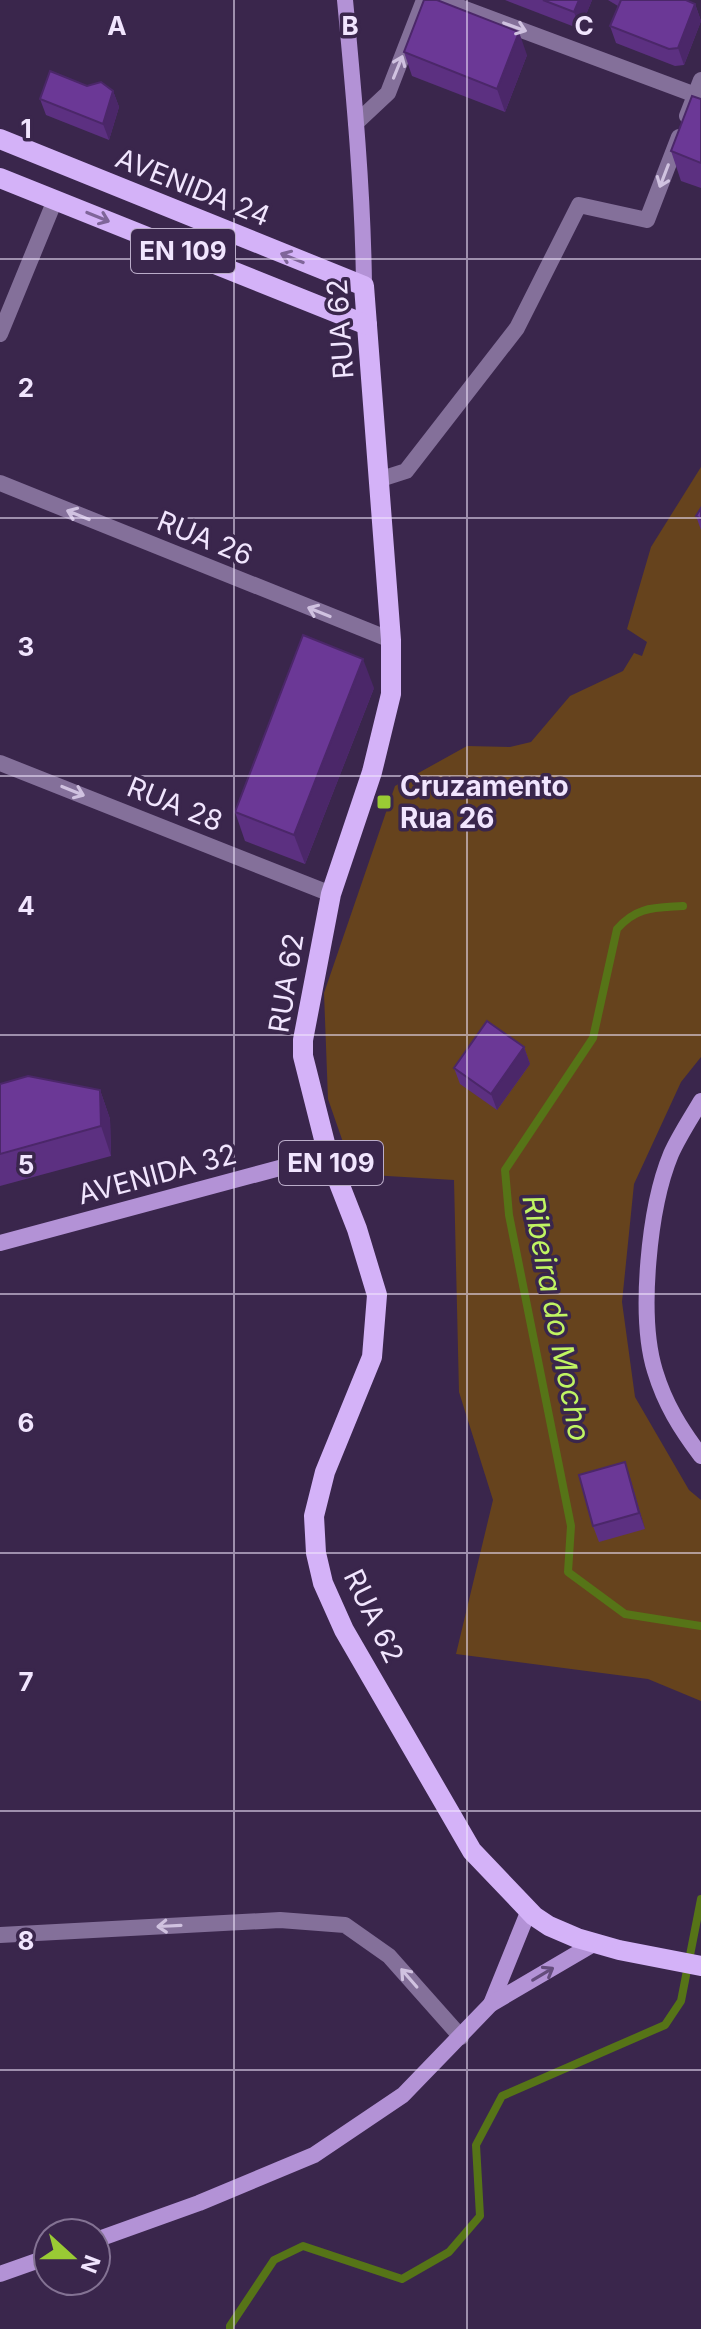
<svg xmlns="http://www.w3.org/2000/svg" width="701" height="2329" viewBox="0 0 701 2329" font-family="Inter,sans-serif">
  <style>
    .green { fill: #66431d }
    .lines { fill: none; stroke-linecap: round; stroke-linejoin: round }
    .stream { stroke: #567417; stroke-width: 8 }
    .street { stroke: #84709a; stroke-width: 16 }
    .secondary { stroke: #b392d6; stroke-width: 16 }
    .primary { stroke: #d4b2f8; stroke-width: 20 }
    .wall { fill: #5c3081 }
    .shaded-wall { fill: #4b2769 }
    .building { fill: #6b3896; stroke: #4b2769; stroke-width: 2 }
    .oneway { stroke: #d0c2e0 }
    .oneway2 { stroke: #7f6599 }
    .oneway3 { stroke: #644c7c }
    .grid { fill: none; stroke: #f1e5fe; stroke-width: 2; stroke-opacity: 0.55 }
    .poi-dot { fill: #9acb34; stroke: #3a264c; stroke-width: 3 }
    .labels { text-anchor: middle; stroke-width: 7; stroke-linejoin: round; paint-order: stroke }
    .shield { fill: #3a264c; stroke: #baacc9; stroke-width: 2 }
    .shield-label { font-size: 26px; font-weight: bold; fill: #f1e5fe }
    .street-label { font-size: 28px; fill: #f1e5fe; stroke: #3a264c }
    .poi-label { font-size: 28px; font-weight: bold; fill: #f1e5fe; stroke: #3a264c; text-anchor: start }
    .water-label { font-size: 30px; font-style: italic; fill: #c0f462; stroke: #3a264c }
    .grid-label { font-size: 26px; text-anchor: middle; font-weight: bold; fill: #f1e5fe; stroke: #3a264c; stroke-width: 7; stroke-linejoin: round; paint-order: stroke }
  </style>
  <rect width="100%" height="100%" fill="#3a264c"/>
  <path class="green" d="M701,467V1057L681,1082L634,1184L622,1302L635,1397L689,1490L701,1500V1701L648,1679L456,1654L493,1500L459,1392L454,1180L354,1174L328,1099L324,993L395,786L467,746L510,747L531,742L570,696L623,671L634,653L642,656L647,642L627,629L651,547Z"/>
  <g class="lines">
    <g class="stream">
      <path d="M683,906C655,908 637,906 617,929L593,1038L505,1170L509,1215L571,1526L568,1572L625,1614L701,1626"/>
      <path d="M230,2329V2326L274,2260L303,2246L402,2279L449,2252L480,2216L476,2145L502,2096L665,2025L681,2001L701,1899"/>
    </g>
    <g class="street">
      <path d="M441,0L701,97"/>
      <path d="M687,116L701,80"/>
      <path d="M356,123L388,93L424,0"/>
      <path d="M0,334L55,200"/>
      <path d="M378,480L406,471L517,328L579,205L647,220L679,137"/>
      <path d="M0,483L391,640"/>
      <path d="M0,763L331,894"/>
      <path d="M0,1935L280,1920L345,1925L389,1956L461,2037"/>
    </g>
    <g class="secondary">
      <path d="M345,0C354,95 363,191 364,286"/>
      <path d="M701,1101C691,1118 679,1136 671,1154C649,1207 638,1316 655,1371C665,1404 680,1428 701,1456"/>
      <path d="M0,1243L328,1155"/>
      <path d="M491,2004L529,1910"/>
      <path d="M96,2240L199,2203L314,2155L403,2095L491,2004L595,1943"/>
      <path d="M0,2274L48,2257"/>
    </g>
    <g class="primary">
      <path d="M0,139L364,286L391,640V694L372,772L331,894L303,1040V1056L328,1155L357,1229L377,1295L372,1357L325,1472L314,1516L316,1553L323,1583L344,1630L472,1851L534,1916L549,1926L577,1938L619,1950L701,1966"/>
      <path d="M0,178L367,325"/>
    </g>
  </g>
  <g class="wall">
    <path d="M505,0H592L580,29Z"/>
    <path d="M608,0H686L695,4L701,21L684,65L675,66L616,43L610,26L618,6Z"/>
    <path d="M404,52L527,55L505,112L412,76Z"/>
    <path d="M113,91L119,107L109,140L46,115L40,99Z"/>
    <path d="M701,99V188L681,181L671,151Z"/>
    <path d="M701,508V530L696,516Z"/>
    <path d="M374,688L305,864L245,841L235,812Z"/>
    <path d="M524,1047L530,1064L497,1110L460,1084L454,1068Z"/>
    <path d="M0,1084L100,1090L110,1119L111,1156L0,1186Z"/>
    <path d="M630,1478L645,1529L599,1542L593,1526Z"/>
  </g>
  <g class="shaded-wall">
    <path d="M579,0H592L580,29L574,12Z"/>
    <path d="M695,4L701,21L684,65L678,48Z"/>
    <path d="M519,32L527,55L505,112L497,89Z"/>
    <path d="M113,91L119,107L109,140L103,124Z"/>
    <path d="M363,659L374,688L305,864L294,835Z"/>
    <path d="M524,1047L530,1064L497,1110L491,1094Z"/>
    <path d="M100,1090L110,1119L111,1156L101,1126Z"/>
    <path d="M625,1462L630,1478L645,1529L639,1513Z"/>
  </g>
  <g class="building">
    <path d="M424,0H437L519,32L497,89L404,52Z"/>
    <path d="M543,0H579L574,12Z"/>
    <path d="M621,0H686L695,4L678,48L669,49L610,26Z"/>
    <path d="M50,71L87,86L101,82L113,91L103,124L40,99Z"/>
    <path d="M692,96L701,99V163L671,151Z"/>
    <path d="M701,508V519L696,516Z"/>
    <path d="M303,635L363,659L294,835L235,812Z"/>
    <path d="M487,1021L524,1047L491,1094L454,1068Z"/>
    <path d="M28,1076L100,1090L101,1126L0,1154V1084Z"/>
    <path d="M625,1462L639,1513L593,1526L579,1475Z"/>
  </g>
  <defs><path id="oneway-shaft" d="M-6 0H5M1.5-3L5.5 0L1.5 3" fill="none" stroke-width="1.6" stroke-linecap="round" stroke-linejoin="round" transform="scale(2)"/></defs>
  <g class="oneway">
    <use href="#oneway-shaft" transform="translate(515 27) rotate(20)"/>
    <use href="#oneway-shaft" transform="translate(398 67) rotate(-68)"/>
    <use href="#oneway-shaft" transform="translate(664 176) rotate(111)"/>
    <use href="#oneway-shaft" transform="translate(78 515) rotate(-158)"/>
    <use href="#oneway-shaft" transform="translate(319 612) rotate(-158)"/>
    <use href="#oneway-shaft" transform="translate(73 791) rotate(22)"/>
    <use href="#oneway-shaft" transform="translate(169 1926) rotate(177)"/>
    <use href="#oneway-shaft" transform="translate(409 1978) rotate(-131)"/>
  </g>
  <g class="oneway2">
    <use href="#oneway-shaft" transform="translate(98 217) rotate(22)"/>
    <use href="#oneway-shaft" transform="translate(292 258) rotate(-158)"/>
  </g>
  <use class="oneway3" href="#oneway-shaft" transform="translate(543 1974) rotate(-31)"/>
  <path class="grid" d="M234,0V2329M467,0V2329M0,259H701M0,518H701M0,776H701M0,1035H701M0,1294H701M0,1553H701M0,1811H701M0,2070H701"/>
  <rect class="poi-dot" x="376" y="794" width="16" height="16" rx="4"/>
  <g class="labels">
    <g class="shield">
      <rect x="131" y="229" width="104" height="44" rx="6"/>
      <rect x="279" y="1141" width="104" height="44" rx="6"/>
    </g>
    <g class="shield-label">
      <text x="183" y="260">EN 109</text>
      <text x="331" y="1172">EN 109</text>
    </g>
    <g class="street-label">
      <text transform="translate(193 187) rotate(22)" y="10">AVENIDA 24</text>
      <text transform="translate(340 329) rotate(-94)" y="10">RUA 62</text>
      <text transform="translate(205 538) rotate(22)" y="10">RUA 26</text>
      <text transform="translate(175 804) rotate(22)" y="10">RUA 28</text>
      <text transform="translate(286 983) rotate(-81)" y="10">RUA 62</text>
      <text transform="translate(157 1174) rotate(-15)" y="10">AVENIDA 32</text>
      <text transform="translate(374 1616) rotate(64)" y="10">RUA 62</text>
    </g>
    <g class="poi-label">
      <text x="400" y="796">Cruzamento<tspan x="400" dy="32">Rua 26</tspan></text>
    </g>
    <g class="water-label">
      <text transform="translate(556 1318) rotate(79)" y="10">Ribeira do Mocho</text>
    </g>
  </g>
  <g class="grid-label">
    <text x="117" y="35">A</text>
    <text x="350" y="35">B</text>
    <text x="584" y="35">C</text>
    <text x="26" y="138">1</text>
    <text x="26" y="397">2</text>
    <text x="26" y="656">3</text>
    <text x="26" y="915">4</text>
    <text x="26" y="1174">5</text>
    <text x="26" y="1432">6</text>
    <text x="26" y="1691">7</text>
    <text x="26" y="1950">8</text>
  </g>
  <g transform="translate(72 2257) rotate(111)"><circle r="38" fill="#3a264c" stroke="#837293" stroke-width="2"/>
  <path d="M0-6L14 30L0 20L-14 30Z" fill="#9acb34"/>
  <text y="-12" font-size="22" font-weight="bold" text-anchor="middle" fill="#f1e5fe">N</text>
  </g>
</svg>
